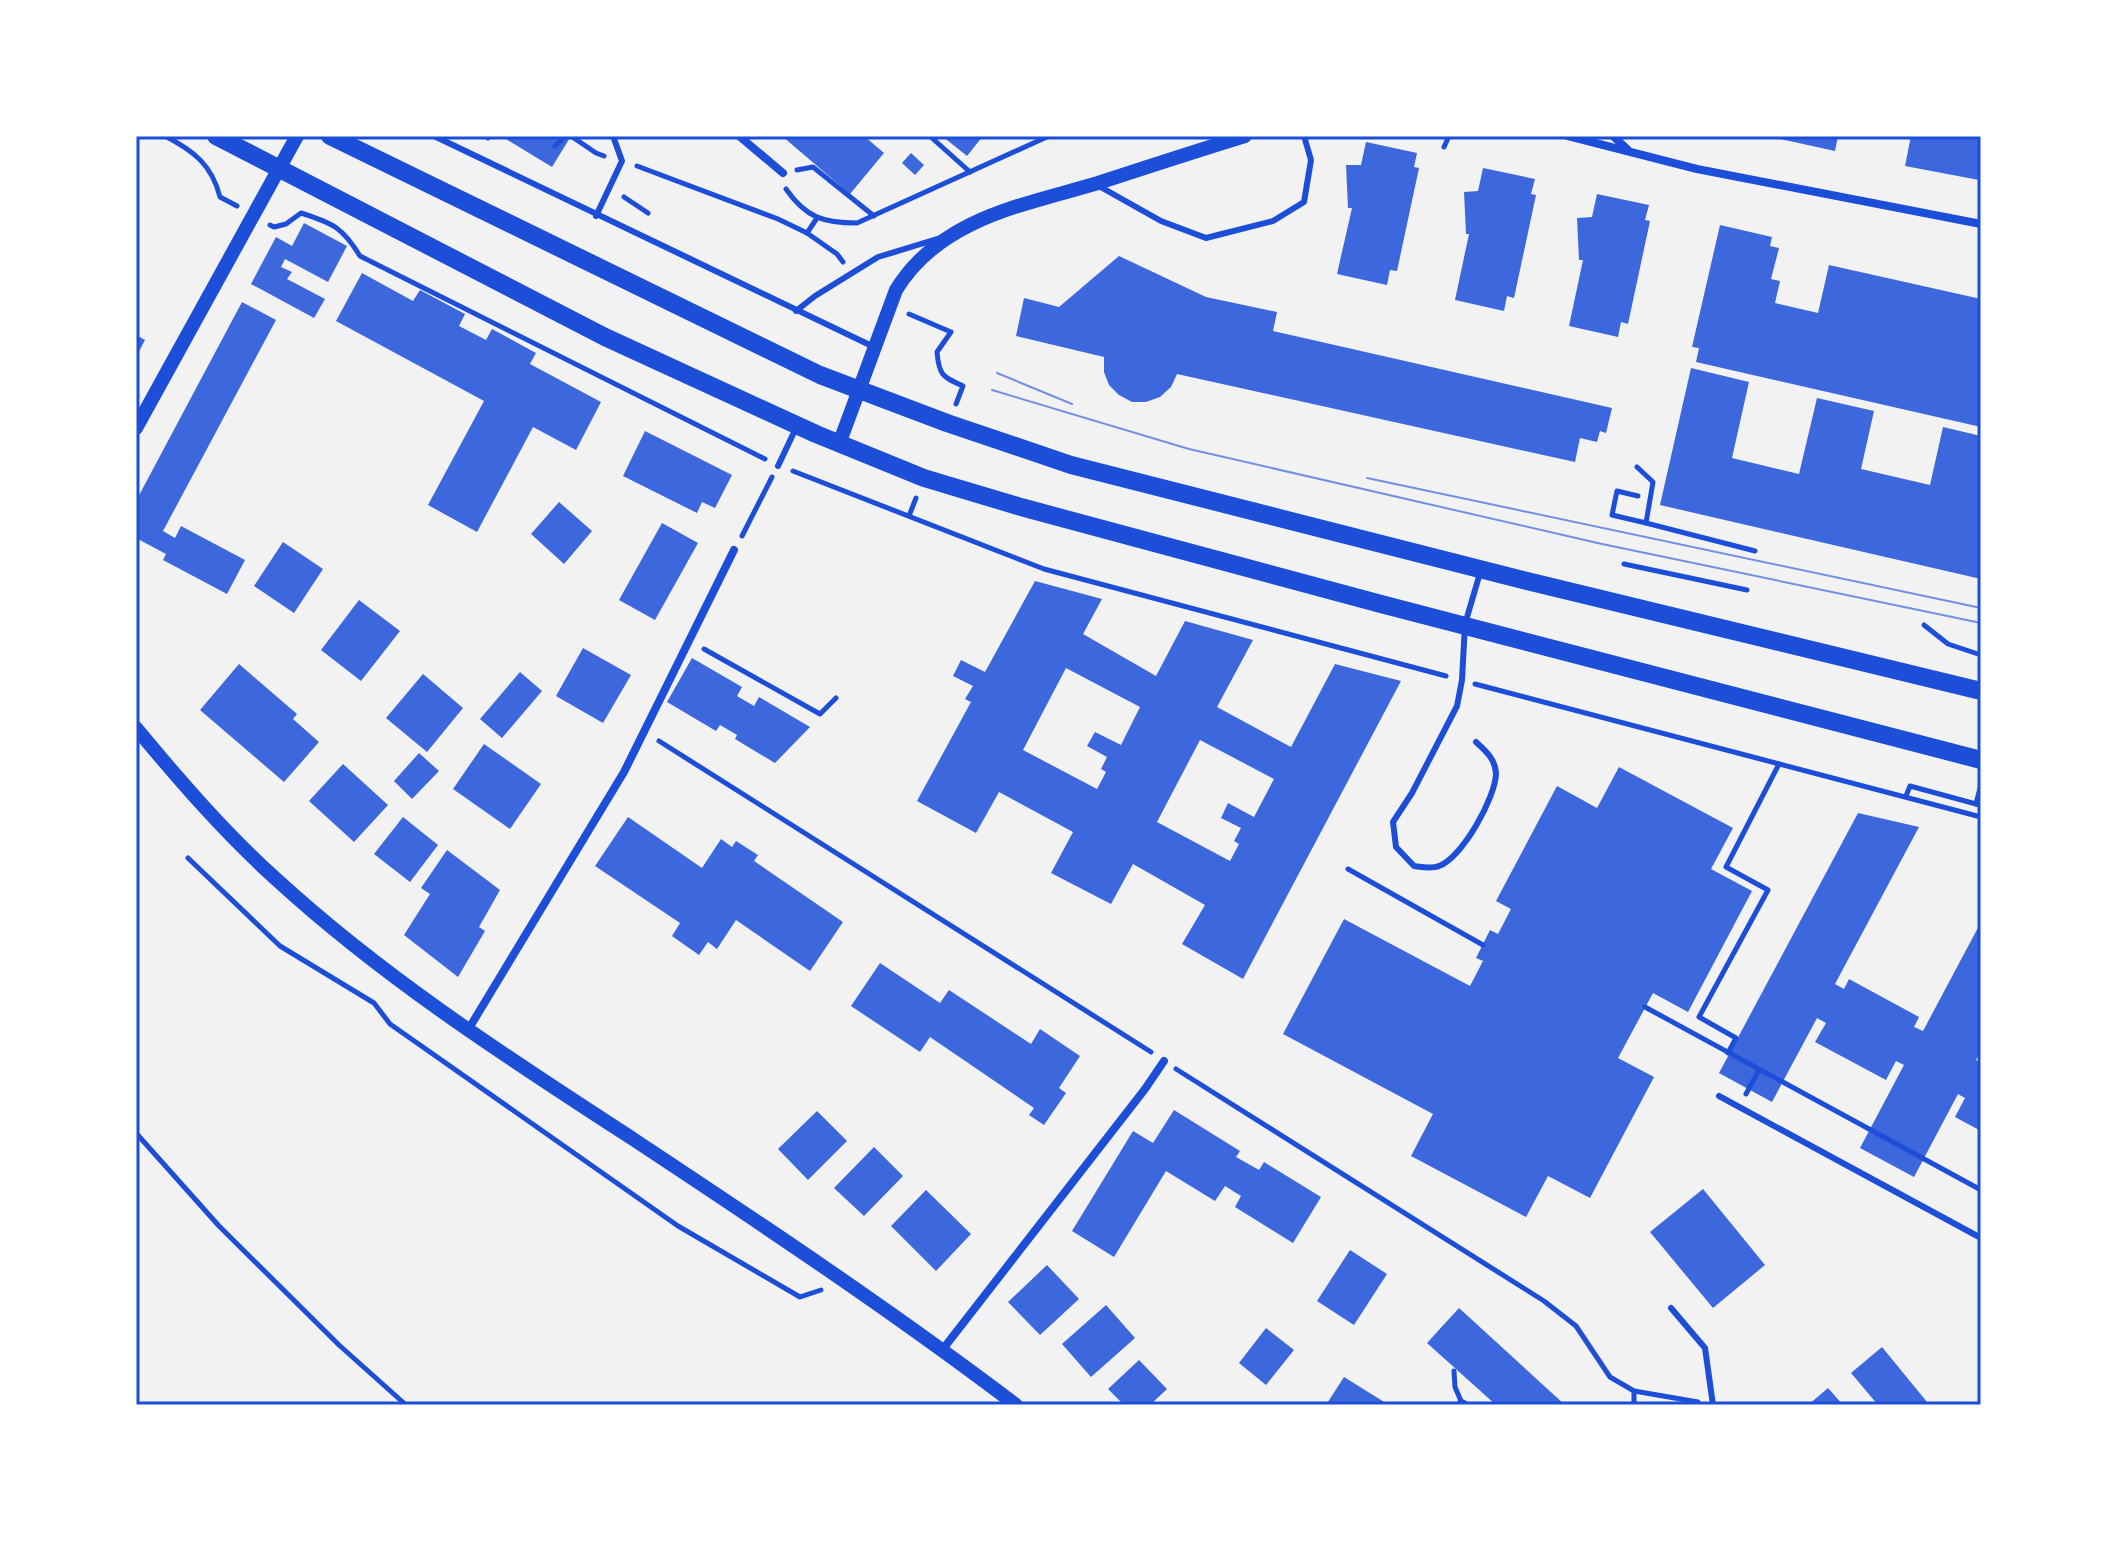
<svg xmlns="http://www.w3.org/2000/svg" width="2117" height="1541" viewBox="0 0 2117 1541" font-family="'Sofia Sans Condensed',sans-serif">
  <style>
    .building { fill: #3d67dc; fill-rule: evenodd }
    .lines { fill: none; stroke-linecap: round; stroke-linejoin: round }
    .path { stroke: #1d4ed8; stroke-width: 5 }
    .service { stroke: #1d4ed8; stroke-width: 6 }
    .minor { stroke: #1d4ed8; stroke-width: 8 }
    .tertiary { stroke: #1d4ed8; stroke-width: 14 }
    .primary { stroke: #1d4ed8; stroke-width: 18 }
    .tram { stroke: #7290e2; stroke-width: 2 }
    .neatline { fill: none; stroke: #1d4ed8; stroke-width: 3 }
  </style>
  <rect width="100%" height="100%" fill="#f2f2f2"/>
  <g class="building">
    <path d="M501,136H571L552,167Z"/>
    <path d="M782,136H864L884,153L850,194Z"/>
    <path d="M942,136H983L967,156Z"/>
    <path d="M1766,136H1838L1835,151Z"/>
    <path d="M1911,136L1981,138L1979,180L1905,166Z"/>
    <path d="M1366,142L1417,153L1414,167L1419,168L1397,271L1390,270L1387,285L1337,274L1352,208H1348L1346,165H1361Z"/>
    <path d="M911,153L924,165L915,175L902,163Z"/>
    <path d="M1483,168L1535,179L1531,194L1536,195L1514,298L1507,296L1504,311L1455,300L1469,234H1466L1464,192L1478,191Z"/>
    <path d="M1597,194L1649,205L1645,220L1650,221L1628,324L1621,322L1618,337L1569,326L1583,260H1579L1577,218L1592,217Z"/>
    <path d="M304,223L347,246L328,282L285,259L281,267L292,272L287,279L325,299L314,318L251,284L276,237L292,246Z"/>
    <path d="M1720,225L1772,237L1770,246L1779,248L1771,279L1780,281L1775,303L1818,313L1829,265L1981,299V427L1696,362L1699,348L1692,347Z"/>
    <path d="M1119,256L1206,297L1277,312L1273,331L1612,408L1606,433L1600,431L1597,442L1580,438L1575,462L1177,374L1171,387L1160,397L1146,402H1132L1119,395L1109,385L1104,372V357L1016,336L1024,298L1059,307Z"/>
    <path d="M362,273L413,301L420,290L465,314L459,326L486,340L492,329L536,353L530,364L601,402L576,450L533,427L477,532L428,505L484,401L336,321Z"/>
    <path d="M242,302L276,320L163,531L175,538L181,526L245,560L227,594L163,560L166,554L136,538V501Z"/>
    <path d="M136,335L145,340L136,357Z"/>
    <path d="M1691,368L1749,382L1732,458L1799,474L1817,398L1874,411L1861,469L1930,485L1943,427L1981,436V579L1660,505Z"/>
    <path d="M645,431L732,475L715,508L702,502L697,513L623,476Z"/>
    <path d="M559,502L592,531L564,564L531,534Z"/>
    <path d="M662,523L698,543L655,620L619,600Z"/>
    <path d="M283,542L323,569L294,613L254,586Z"/>
    <path d="M1035,581L1102,599L1083,634L1156,676L1185,621L1253,640L1217,707L1291,747L1335,664L1401,681L1243,979L1182,944L1205,905L1133,864L1111,904L1051,873L1073,832L999,792L976,833L917,801L971,702L965,699L973,686L953,676L961,660L985,672ZM1066,668L1140,707L1121,745L1095,732L1087,746L1107,757L1101,769L1106,772L1097,789L1023,750ZM1200,740L1274,779L1254,817L1228,803L1221,818L1241,828L1234,841L1239,844L1230,861L1157,822Z"/>
    <path d="M359,600L400,631L361,681L321,650Z"/>
    <path d="M583,648L631,675L603,723L556,696Z"/>
    <path d="M692,658L742,687L737,696L754,706L759,697L810,727L775,763L735,739L737,735L720,725L716,731L667,702Z"/>
    <path d="M239,664L297,714L293,719L319,742L284,782L200,710Z"/>
    <path d="M520,672L542,691L502,738L480,719Z"/>
    <path d="M423,674L463,708L427,752L386,718Z"/>
    <path d="M484,744L541,784L510,829L453,789Z"/>
    <path d="M419,753L439,771L412,799L394,781Z"/>
    <path d="M343,764L388,805L354,842L309,801Z"/>
    <path d="M1619,767L1733,828L1711,869L1752,891L1688,1012L1653,993L1618,1058L1654,1077L1590,1198L1548,1176L1526,1217L1411,1156L1433,1114L1283,1034L1344,919L1470,986L1483,961L1476,958L1490,930L1498,934L1511,909L1496,901L1557,786L1597,808Z"/>
    <path d="M1858,813L1919,827L1835,984L1844,989L1849,979L1919,1017L1914,1027L1923,1031L1981,922V1051L1976,1060L1981,1063V1131L1955,1117L1965,1098L1958,1094L1914,1177L1860,1148L1904,1065L1896,1061L1886,1080L1815,1042L1826,1023L1817,1018L1772,1102L1719,1073Z"/>
    <path d="M403,817L438,845L410,882L374,854Z"/>
    <path d="M628,817L702,868L721,839L732,847L736,841L758,855L754,861L843,922L810,971L736,920L717,949L708,942L699,955L672,936L680,923L595,866Z"/>
    <path d="M447,850L500,890L479,927L485,931L458,977L404,935L430,894L421,888Z"/>
    <path d="M880,963L940,1003L949,990L1031,1044L1040,1029L1080,1056L1059,1088L1066,1093L1044,1125L1029,1115L1034,1108L930,1037L920,1052L851,1006Z"/>
    <path d="M1174,1110L1240,1151L1236,1157L1259,1170L1264,1162L1321,1197L1293,1243L1235,1207L1241,1196L1225,1186L1215,1201L1166,1171L1114,1257L1072,1231L1133,1131L1153,1143Z"/>
    <path d="M817,1111L847,1141L808,1180L778,1149Z"/>
    <path d="M874,1147L903,1176L864,1216L834,1188Z"/>
    <path d="M1703,1189L1765,1265L1713,1308L1650,1232Z"/>
    <path d="M926,1190L971,1234L936,1271L891,1226Z"/>
    <path d="M1350,1250L1387,1274L1354,1325L1317,1301Z"/>
    <path d="M1047,1265L1079,1299L1040,1335L1008,1302Z"/>
    <path d="M1106,1305L1135,1338L1091,1377L1062,1344Z"/>
    <path d="M1459,1308L1565,1405H1496L1427,1343Z"/>
    <path d="M1266,1328L1294,1350L1266,1385L1239,1363Z"/>
    <path d="M1882,1347L1927,1402L1923,1405H1878L1851,1373Z"/>
    <path d="M1139,1360L1167,1389L1150,1405H1124L1108,1389Z"/>
    <path d="M1344,1377L1389,1405H1326Z"/>
    <path d="M1828,1388L1843,1405H1808Z"/>
  </g>
  <g class="lines">
    <g class="path">
      <path d="M165,136C194,151 212,165 220,197L237,206"/>
      <path d="M571,136L596,153L604,156"/>
      <path d="M933,136L932,138L970,172"/>
      <path d="M488,138L489,136"/>
      <path d="M555,146L565,136"/>
      <path d="M1444,147L1449,136"/>
      <path d="M637,166L778,219L807,233"/>
      <path d="M797,170L813,167L874,216"/>
      <path d="M786,189C806,218 824,223 857,223L1049,136"/>
      <path d="M624,197L648,213"/>
      <path d="M817,218L807,233L837,254L843,262"/>
      <path d="M270,225L274,227L286,224L301,213C333,223 343,228 360,256L765,459"/>
      <path d="M909,314L951,332L937,352C939,376 943,377 963,386L956,404"/>
      <path d="M1637,467L1653,482L1646,523L1755,551"/>
      <path d="M793,471L1044,569L1446,676"/>
      <path d="M1638,496L1617,491L1612,515L1646,523"/>
      <path d="M909,516L916,498"/>
      <path d="M742,536L772,477"/>
      <path d="M1624,564L1747,590"/>
      <path d="M1924,625L1948,644L1981,655"/>
      <path d="M704,649L820,714L836,698"/>
      <path d="M1475,684L1981,817"/>
      <path d="M659,741L1151,1052"/>
      <path d="M1981,784L1976,804L1981,805"/>
      <path d="M1906,796L1910,786L1976,804"/>
      <path d="M188,858L280,946L374,1003L390,1024L678,1226L800,1297L821,1290"/>
      <path d="M1348,869L1483,945"/>
      <path d="M1645,1007L1981,1190"/>
      <path d="M1728,1053L1736,1038L1699,1017L1768,890L1726,867L1779,764"/>
      <path d="M1176,1069L1544,1301L1576,1326L1610,1377L1634,1391L1698,1402"/>
      <path d="M1746,1094L1759,1070"/>
      <path d="M136,1133L219,1226L339,1345L406,1405"/>
      <path d="M1454,1371L1455,1387L1461,1401"/>
      <path d="M1634,1391V1405"/>
      <path d="M1457,1405L1461,1401L1469,1405"/>
    </g>
    <g class="service">
      <path d="M434,136L874,347"/>
      <path d="M1097,185L1161,221L1206,238L1273,221L1304,202L1311,160L1304,136"/>
      <path d="M596,216L622,161L613,136"/>
      <path d="M796,311L815,296L878,257L937,239"/>
      <path d="M778,466L796,428"/>
      <path d="M1476,742C1486,751 1495,759 1496,773C1496,797 1462,858 1439,866C1432,869 1422,867 1414,866L1396,847L1393,822L1412,793L1457,706L1462,680L1465,624L1480,573"/>
      <path d="M1719,1096L1981,1238"/>
      <path d="M1671,1308L1705,1348L1713,1405"/>
    </g>
    <g class="minor">
      <path d="M739,136L783,173"/>
      <path d="M1568,136L1697,169L1981,224"/>
      <path d="M1613,136L1627,149"/>
      <path d="M468,1030L624,772L734,550"/>
      <path d="M943,1349L1145,1089L1164,1061"/>
    </g>
    <g class="tertiary">
      <path d="M136,428L297,136"/>
      <path d="M839,444L896,290C940,218 1024,205 1098,183C1147,167 1196,151 1245,136"/>
      <path d="M136,728C180,781 225,833 276,879C385,979 510,1059 633,1139C763,1225 892,1311 1016,1405"/>
    </g>
    <g class="primary">
      <path d="M216,136L605,337L816,434L924,478L1021,507L1381,604L1981,760"/>
      <path d="M330,136L820,375L947,423L1071,465L1527,581L1981,691"/>
    </g>
    <g class="tram">
      <path d="M997,373L1072,404"/>
      <path d="M992,390L1189,449L1602,544L1981,623"/>
      <path d="M1367,478L1981,608"/>
    </g>
  </g>
  <rect width="2117" height="1541" fill="none" stroke="#ffffff" stroke-width="276"/>
  <rect x="138" y="138" width="1841" height="1265" class="neatline"/>
</svg>
